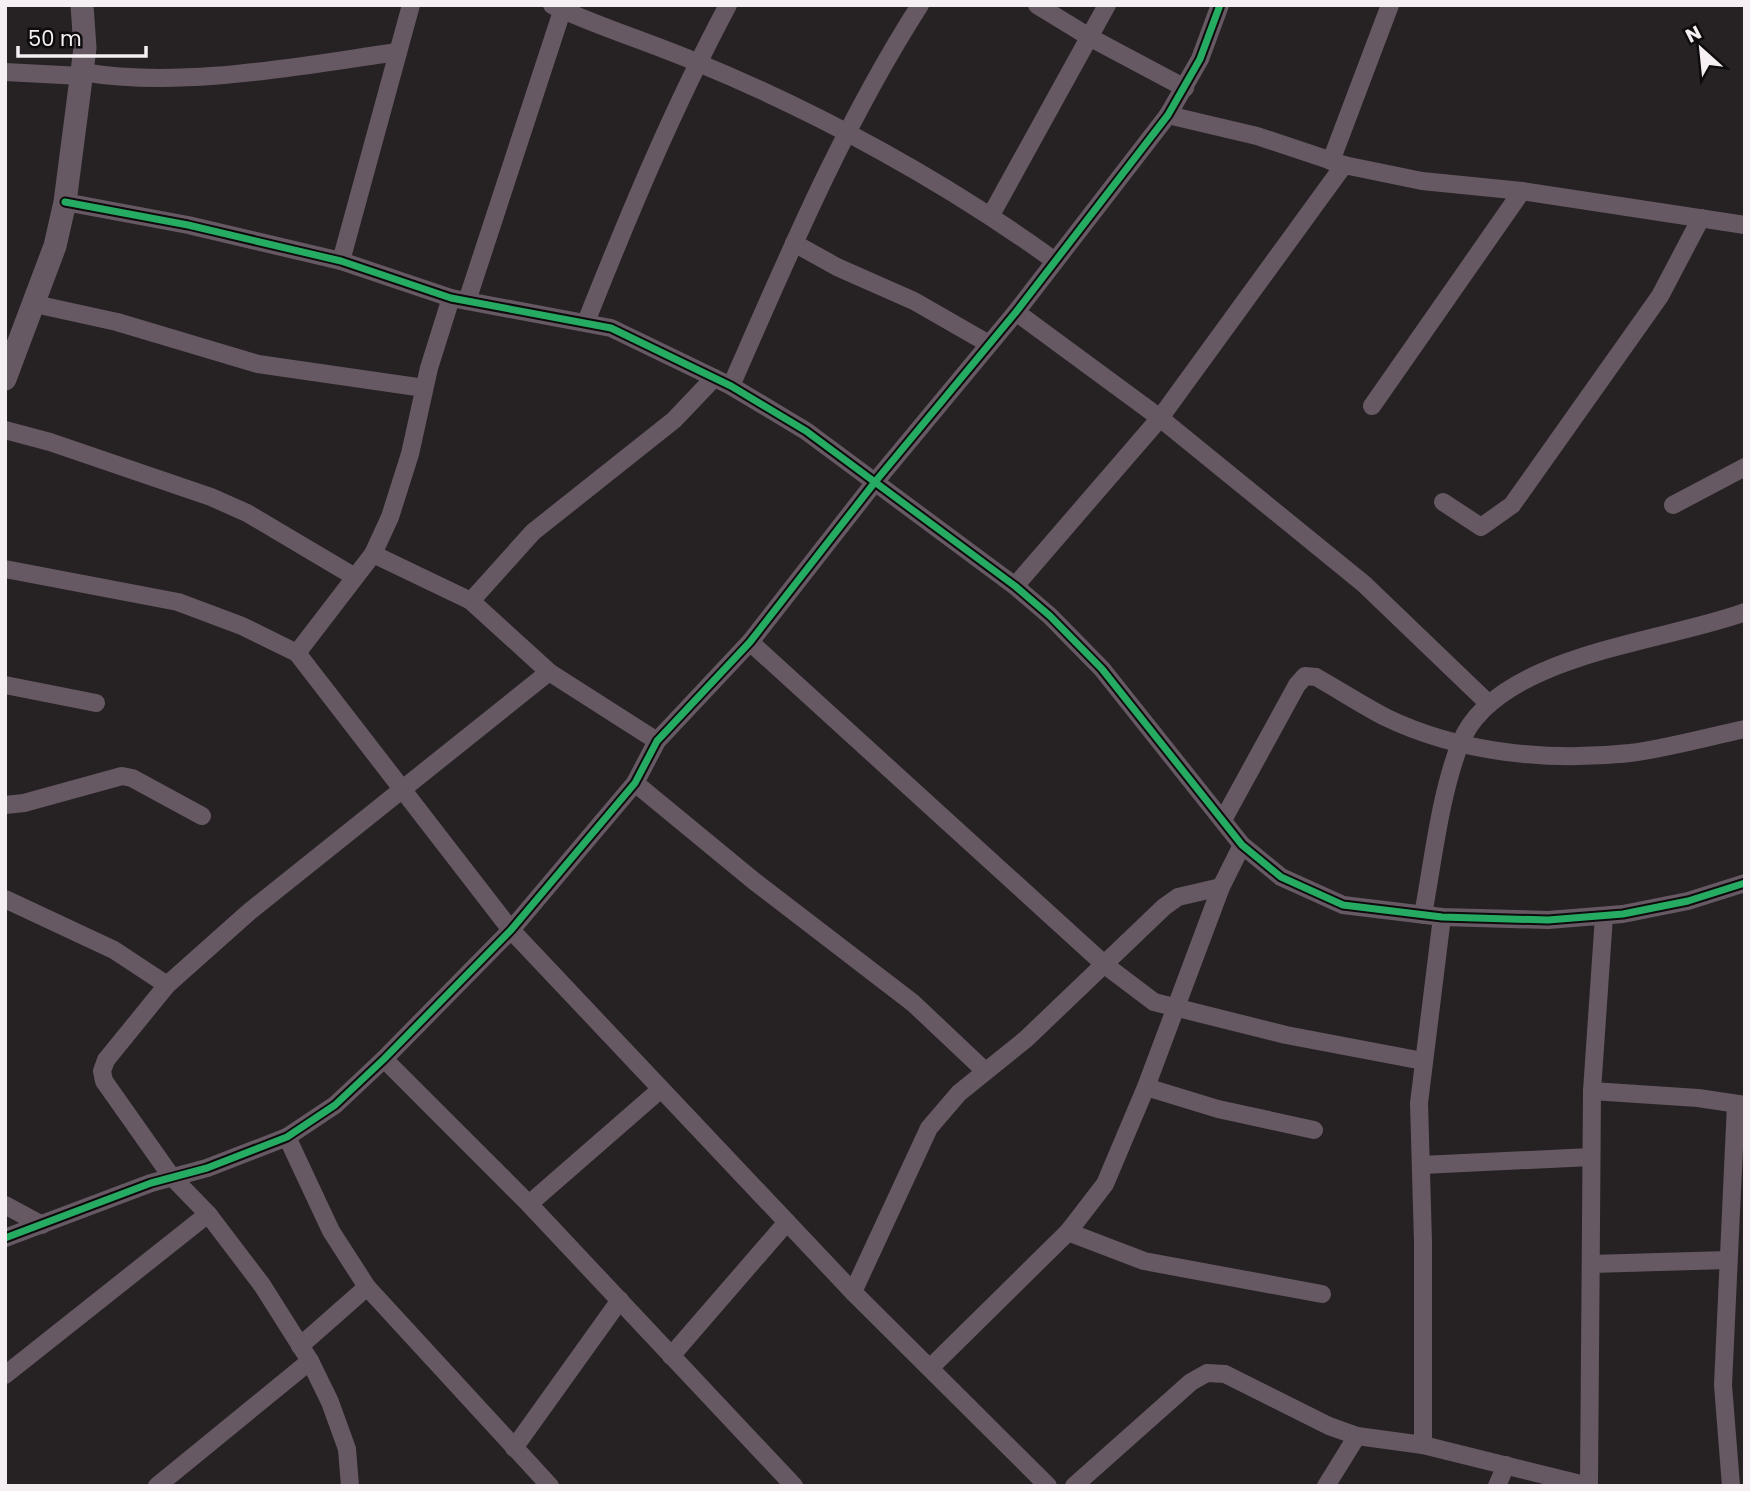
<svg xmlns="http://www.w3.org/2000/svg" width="1750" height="1491" viewBox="0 0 1750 1491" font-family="Poppins,sans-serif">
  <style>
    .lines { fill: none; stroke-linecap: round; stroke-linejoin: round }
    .minor { stroke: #675963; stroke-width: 18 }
    .tertiary { stroke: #675963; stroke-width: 23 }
    .cycleway-casing { stroke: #0e0b0d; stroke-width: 11 }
    .cycleway { stroke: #26ab63; stroke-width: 7 }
  </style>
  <rect width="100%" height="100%" fill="#262224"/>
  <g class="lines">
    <g class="minor">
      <path d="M552,5C599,27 649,42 696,62C820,113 946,182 1055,261"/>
      <path d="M1037,5L1091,38L1185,88"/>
      <path d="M5,72L81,76"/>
      <path d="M82,72C183,89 297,66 398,52"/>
      <path d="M1168,115L1257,136L1344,165L1422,181L1522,191L1745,225"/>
      <path d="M1331,161L1390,5"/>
      <path d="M65,202L188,225L341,261L451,298L611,328L731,386L806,431L1015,586L1050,616L1102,669L1242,845L1281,877L1343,905L1442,917L1548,920L1623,914L1688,901L1745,883"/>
      <path d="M991,215L1107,5"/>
      <path d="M794,243L837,267L914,301L989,344"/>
      <path d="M341,261L411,5"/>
      <path d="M467,301L564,5"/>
      <path d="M35,304L117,322L258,364L424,388"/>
      <path d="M1016,312L1160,418L1364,584L1489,704"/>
      <path d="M586,322C629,214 673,108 728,5"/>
      <path d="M731,386C788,256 843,125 920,5"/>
      <path d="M1372,406L1522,191"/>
      <path d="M5,430L50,442L211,497L247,513L355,577"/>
      <path d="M1443,502L1481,527L1512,505L1660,296L1701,218"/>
      <path d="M1673,505L1745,467"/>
      <path d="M373,554L471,601L549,672L657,741"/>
      <path d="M5,569L178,602L242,626L297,653L511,930L853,1292L1048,1486"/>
      <path d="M1015,586L1160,418L1344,165"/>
      <path d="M471,601L533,532L674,420L714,378"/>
      <path d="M750,642L1105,965L1154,1002L1286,1035L1423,1061"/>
      <path d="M297,653L373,554L390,517L410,454L429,368L451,298"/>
      <path d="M5,685L96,703"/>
      <path d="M635,783L754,881L913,1003L985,1071"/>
      <path d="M5,805L24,803L122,776L132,778L202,816"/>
      <path d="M1223,820L1297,685L1305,676L1316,677C1339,690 1362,705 1385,717C1459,753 1549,762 1630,753C1668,748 1707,737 1745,729"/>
      <path d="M5,899L114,950L167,985"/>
      <path d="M1423,915C1433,861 1440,795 1460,744C1494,655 1665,642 1745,612"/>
      <path d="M384,1059L529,1204L794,1486"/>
      <path d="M1146,1087L1218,1109L1314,1130"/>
      <path d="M1592,1091L1698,1098L1745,1105"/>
      <path d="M287,1137L331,1231L367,1287L550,1486"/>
      <path d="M1422,1165L1591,1157"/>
      <path d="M529,1204L661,1089"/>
      <path d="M5,1205L42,1225"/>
      <path d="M1068,1232L1144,1261L1322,1294"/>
      <path d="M5,1238L151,1183L207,1168L287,1137L335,1105L384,1059L511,930L635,783L657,741L750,642L875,482L1016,312L1168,115L1200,59L1220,5"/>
      <path d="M1591,1264L1728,1260"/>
      <path d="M853,1292L929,1128L959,1093L1026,1039L1164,907L1178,897L1221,887"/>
      <path d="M300,1346L367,1287"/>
      <path d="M671,1356L787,1222"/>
      <path d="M930,1368L1068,1232L1105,1184L1146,1087L1221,887L1242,845"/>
      <path d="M5,1375L208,1214"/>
      <path d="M1423,1445V1242L1419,1103L1442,917"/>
      <path d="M514,1448L620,1300"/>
      <path d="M157,1486L310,1361"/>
      <path d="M350,1486L347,1449L330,1402L310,1361L262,1285L208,1214L171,1176L104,1081L102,1071L106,1060L167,985L249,912L549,672"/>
      <path d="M1074,1486L1191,1382L1207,1373L1225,1374L1329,1426L1357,1436L1423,1445L1589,1486L1592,1091L1604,916"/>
      <path d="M1326,1486L1357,1436"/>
      <path d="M1497,1486L1506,1465"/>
      <path d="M1731,1486L1723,1385L1736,1104"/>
    </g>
    <path class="tertiary" d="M5,379L55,246L65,202L85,48L82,5"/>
    <defs>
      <g id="cycleway">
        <path d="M65,202L188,225L341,261L451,298L611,328L731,386L806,431L1015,586L1050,616L1102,669L1242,845L1281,877L1343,905L1442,917L1548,920L1623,914L1688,901L1745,883"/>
        <path d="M5,1238L151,1183L207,1168L287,1137L335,1105L384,1059L511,930L635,783L657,741L750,642L875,482L1016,312L1168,115L1200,59L1220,5"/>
      </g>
    </defs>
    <use href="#cycleway" class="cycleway-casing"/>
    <use href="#cycleway" class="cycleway"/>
  </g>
  <rect width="1750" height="1491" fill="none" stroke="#f5eff3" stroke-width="14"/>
  <g transform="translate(1701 49) rotate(333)" stroke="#0e0b0d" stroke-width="5" paint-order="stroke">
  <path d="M0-5L12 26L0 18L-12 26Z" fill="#f5eff3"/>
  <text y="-10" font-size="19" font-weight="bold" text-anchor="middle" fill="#f5eff3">N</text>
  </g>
  <path d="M18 46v10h128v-10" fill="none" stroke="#f5eff3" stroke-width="3.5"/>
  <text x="28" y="46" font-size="21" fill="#f5eff3" stroke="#0e0b0d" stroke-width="5" paint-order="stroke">50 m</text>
</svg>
